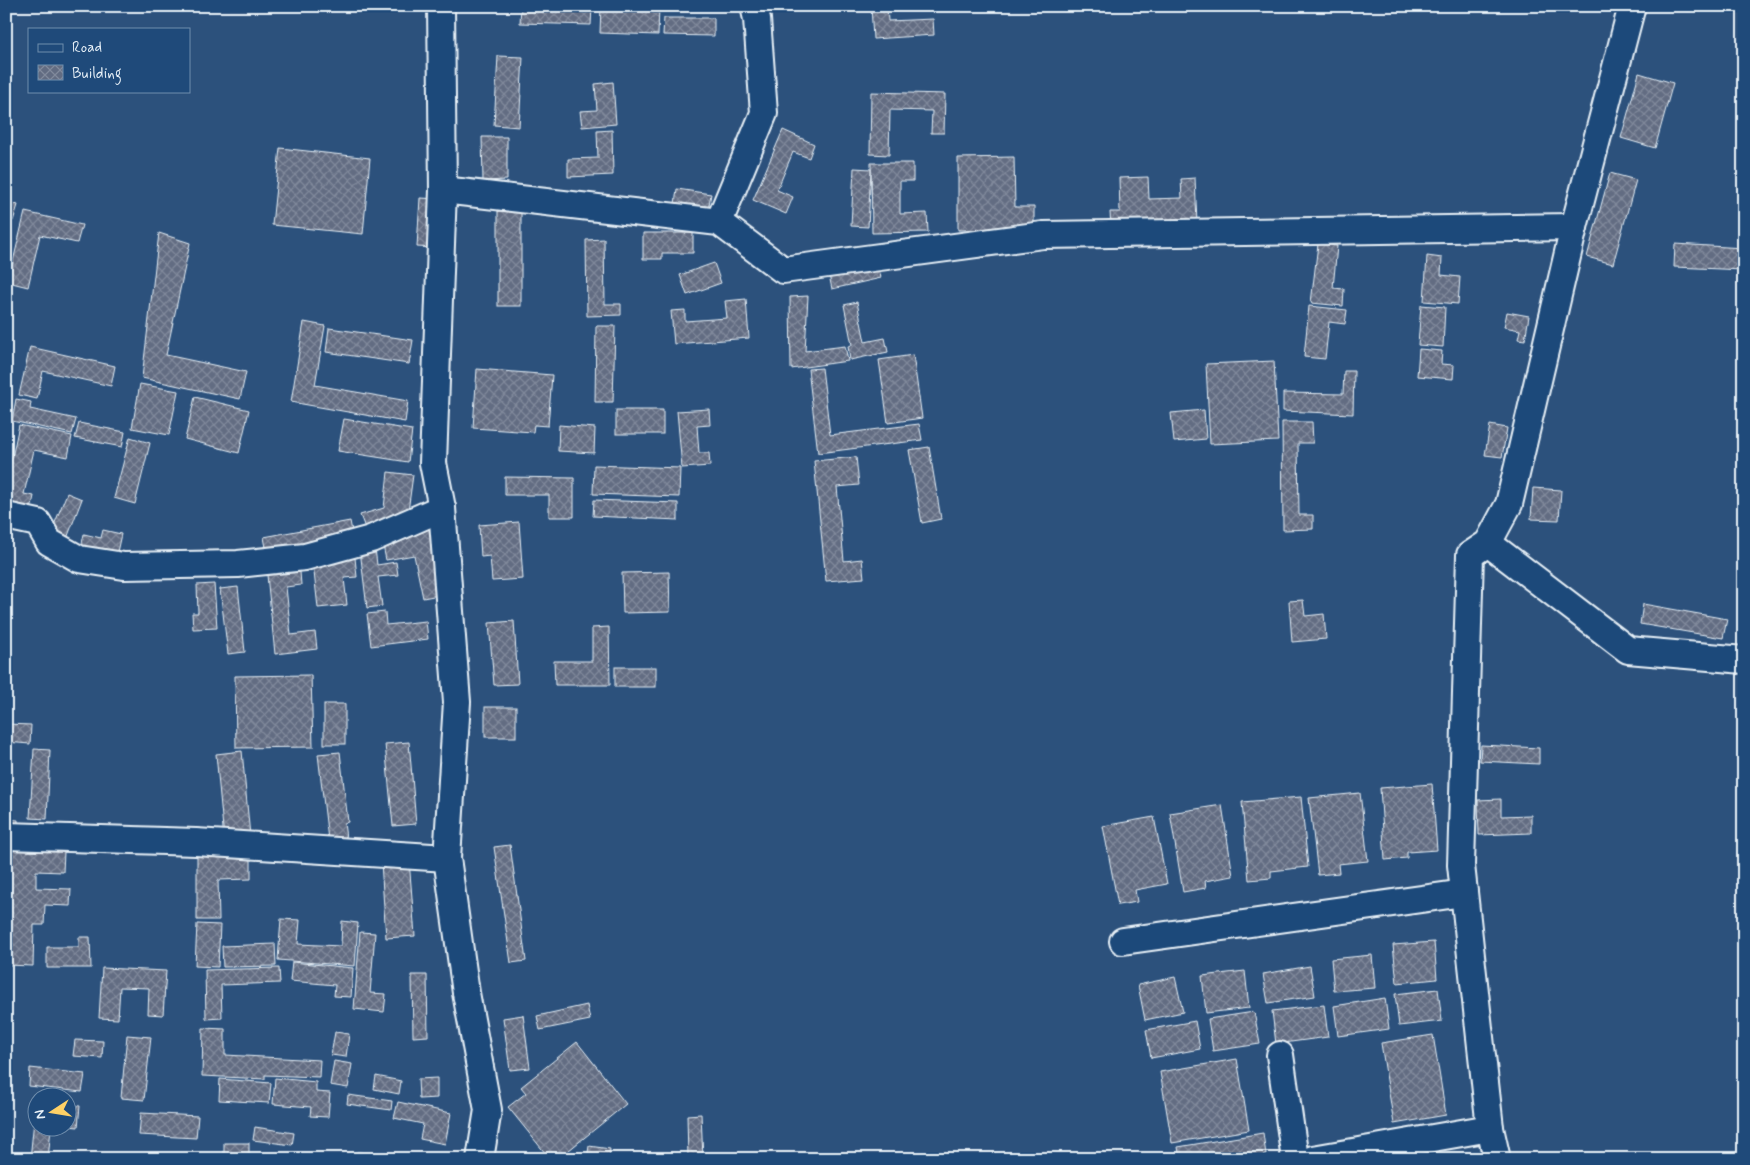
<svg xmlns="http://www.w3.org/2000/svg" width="1750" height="1165" viewBox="0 0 1750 1165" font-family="Mynerve,sans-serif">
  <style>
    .building { fill: url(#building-cross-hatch); stroke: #e8f1f8 }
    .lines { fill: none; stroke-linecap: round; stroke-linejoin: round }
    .minor-casing { stroke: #e8f1f8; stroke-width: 30 }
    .minor { stroke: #1f4a7a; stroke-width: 26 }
  </style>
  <defs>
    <pattern id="building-cross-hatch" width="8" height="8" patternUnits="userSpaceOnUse" patternTransform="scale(1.25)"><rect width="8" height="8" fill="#626c82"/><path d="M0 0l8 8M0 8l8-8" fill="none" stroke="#80899b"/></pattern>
  </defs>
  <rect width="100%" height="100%" fill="#2c517c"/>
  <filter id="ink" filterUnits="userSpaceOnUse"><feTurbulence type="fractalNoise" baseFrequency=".02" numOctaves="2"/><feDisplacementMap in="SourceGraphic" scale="10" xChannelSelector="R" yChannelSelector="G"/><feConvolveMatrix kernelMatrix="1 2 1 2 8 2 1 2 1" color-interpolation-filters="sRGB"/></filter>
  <g filter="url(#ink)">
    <g class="building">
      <path d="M521,6H592L591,25L520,23Z"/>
      <path d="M601,6H659L658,35L600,33Z"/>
      <path d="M871,6H887L888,21L933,19L934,35L873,39Z"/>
      <path d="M1654,6H1695V11L1654,9Z"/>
      <path d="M664,18H714V36L663,35Z"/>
      <path d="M498,56L523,57L519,127L494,125Z"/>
      <path d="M1639,73L1673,83L1655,148L1621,138Z"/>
      <path d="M613,82L616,124L582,127L580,111L597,110L595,84Z"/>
      <path d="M871,92L945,94L944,133H931L932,111L890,110L889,155L870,154Z"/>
      <path d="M612,130L613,175L568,177V159L598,158L597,131Z"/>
      <path d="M783,130L814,144L809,158L793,152L777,190L793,197L786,214L753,200Z"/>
      <path d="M482,137H507V180L483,181Z"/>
      <path d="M280,148L370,158L363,234L272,225Z"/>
      <path d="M1014,157L1015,207H1034V229L958,230V158Z"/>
      <path d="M871,163H913V181H900V214L927,213L928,232L872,233Z"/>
      <path d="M854,168L871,169L868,227L851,226Z"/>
      <path d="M1610,173L1636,180L1613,264L1587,257Z"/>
      <path d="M1148,177L1149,199L1182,198L1181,179L1195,178L1197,224L1111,228L1110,212H1120L1119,178Z"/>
      <path d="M677,189L711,194L708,210L675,204Z"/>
      <path d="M420,198L439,199L436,248L417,247Z"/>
      <path d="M6,201L18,205L13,221L6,219Z"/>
      <rect x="498" y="211" width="23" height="95"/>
      <path d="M25,212L82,225L77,243L40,235L28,287L8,282Z"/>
      <path d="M159,233L190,243L166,355L246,372L240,399L142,378Z"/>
      <path d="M643,233H693V253H662V259H643Z"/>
      <path d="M604,239L605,304H621V315L587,316L586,240Z"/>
      <path d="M1318,244L1337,246L1333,288L1344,289L1343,306L1311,303Z"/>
      <path d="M1675,244L1744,248V270L1674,267Z"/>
      <path d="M1427,256L1442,258L1441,275L1460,277L1458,304L1424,301Z"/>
      <path d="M714,263L721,283L687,295L680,275Z"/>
      <path d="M878,264L881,278L832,289L829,275Z"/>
      <path d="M808,296L805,351L845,346L848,361L791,369L790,297Z"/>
      <path d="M746,299L749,338L674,344L671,311L685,310V321L727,318L725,301Z"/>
      <path d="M857,302L865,342L885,338L888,352L850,360L848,346L852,345L844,305Z"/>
      <path d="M1421,305L1445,307L1443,347L1418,345Z"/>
      <path d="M1309,306L1347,310L1345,324L1329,322L1325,359L1304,357Z"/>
      <path d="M1507,312L1529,316L1525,340L1518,339L1520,330L1504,327Z"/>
      <path d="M304,322L325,326L315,385L408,401L405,422L291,402Z"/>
      <path d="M596,326H615L613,402H595Z"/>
      <path d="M329,328L413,340L409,364L326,352Z"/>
      <path d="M30,347L115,366L111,386L43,371L37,399L19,395Z"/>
      <path d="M1419,349L1442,351L1441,364L1454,365L1453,379L1417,376Z"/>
      <path d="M913,355L922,418L888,423L879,360Z"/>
      <path d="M1274,361L1278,441L1210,444L1206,364Z"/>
      <path d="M822,368L830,435L919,424L922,440L818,453L808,369Z"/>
      <path d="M477,369L552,375L548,426L534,425L533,432L473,428Z"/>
      <path d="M1344,371H1354L1353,414L1283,411V393L1343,394Z"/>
      <path d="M140,384L178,391L169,435L132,428Z"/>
      <path d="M195,397L249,410L239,453L185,439Z"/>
      <path d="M16,399L31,402L30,409L76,419L72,434L12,421Z"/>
      <path d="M709,409L710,425L697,426L699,453H709L710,466L682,468L677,411Z"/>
      <rect x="616" y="410" width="47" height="24"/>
      <path d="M1204,410L1206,439L1174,442L1171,413Z"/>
      <path d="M344,419L412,430L408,462L338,451Z"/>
      <path d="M1282,422H1312L1313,443H1298L1299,515H1313V529L1283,530Z"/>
      <path d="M79,423L125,432L122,447L75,438Z"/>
      <path d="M19,425L72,436L68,457L34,450L24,494L34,496L30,515L6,509V486Z"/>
      <path d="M559,425L595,428L594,453L558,451Z"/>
      <path d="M1490,425L1507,428L1502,457L1485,455Z"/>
      <path d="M130,437L150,443L135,504L114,498Z"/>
      <path d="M929,447L941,519L922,523L909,450Z"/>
      <path d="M856,457L859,485L837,487L844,561L862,559L864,578L826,581L814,461Z"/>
      <path d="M594,465L680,468L679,497L593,494Z"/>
      <path d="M388,472L413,475L408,511L369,538L360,515L384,508Z"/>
      <path d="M505,477L574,478V517H549V495H505Z"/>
      <path d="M1533,488L1561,490L1559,520L1531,519Z"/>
      <path d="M67,493L82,499L66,541L50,535Z"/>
      <path d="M594,500L678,503V520L593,516Z"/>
      <path d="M350,521L353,537L267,553L264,537Z"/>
      <path d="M519,522L523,579L492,581L490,556L481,557L479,525Z"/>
      <path d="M431,526L444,594L423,598L414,555L386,560L381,536Z"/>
      <path d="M103,530L121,534L115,561L80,553L84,534L101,538Z"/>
      <path d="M375,548L377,565L396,562L398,575L378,577L382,606L367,608L360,550Z"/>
      <path d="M355,558L357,577L344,578L347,605L318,608L313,563Z"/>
      <path d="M300,572L301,585L286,587L291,635L315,632L317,649L275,654L267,575Z"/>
      <path d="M669,572L670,612L623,613L622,573Z"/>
      <path d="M214,584L217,628L193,629L192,613H198L197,585Z"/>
      <path d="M238,587L245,652L228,654L220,589Z"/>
      <path d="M1303,600L1305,616L1324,614L1326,639L1292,642L1289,601Z"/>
      <path d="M1643,604L1727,619L1723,638L1640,624Z"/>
      <path d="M385,612L386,625L426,621L428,639L371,646L367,614Z"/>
      <path d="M514,621L518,684L494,685L489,623Z"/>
      <path d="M609,627L610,685H555L554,661H592V628Z"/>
      <rect x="615" y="667" width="41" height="20"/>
      <path d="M311,675L313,747L236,748L235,676Z"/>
      <rect x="324" y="704" width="21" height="40"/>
      <rect x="485" y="707" width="31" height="30"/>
      <path d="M6,724L31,725L30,744L6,742Z"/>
      <path d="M409,742L416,824L393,826L385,744Z"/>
      <path d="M1481,745L1539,748V764L1480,761Z"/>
      <path d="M34,749L50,750L47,819L30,818Z"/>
      <path d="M242,751L250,836L224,839L216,754Z"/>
      <path d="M340,752L348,822L344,823L346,838L328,840L318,754Z"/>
      <path d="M1432,784L1437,850L1407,852V858L1385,860L1380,788Z"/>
      <path d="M1360,793L1368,861L1338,864L1339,873L1318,875L1309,798Z"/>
      <path d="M1301,797L1308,867L1271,871V878L1249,880L1242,802Z"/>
      <path d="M1501,799V816L1531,815V833L1479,835L1478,800Z"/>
      <path d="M1222,805L1233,876L1205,881L1206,888L1183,892L1170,813Z"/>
      <path d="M1154,817L1167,884L1135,890L1137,902L1118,905L1103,826Z"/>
      <path d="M6,819L18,820V830L6,829Z"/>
      <path d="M510,845L526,961L511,963L494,847Z"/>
      <path d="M6,850L64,852L63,872L36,871V888L71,889L70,906L45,905L44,925H34L33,966L6,965Z"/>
      <path d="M197,855H251V879L218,880L219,920H197Z"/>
      <path d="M409,860L415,936L386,938L381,862Z"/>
      <path d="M281,919L300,920L298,944L341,946L342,921L358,923L355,966L278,960Z"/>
      <path d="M197,924L220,925L218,967L195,966Z"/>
      <path d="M360,932L375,933L370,993L386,994L384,1012L354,1009Z"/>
      <path d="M79,937H90L91,968H47V947H79Z"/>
      <path d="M1434,942L1437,979L1397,983L1393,945Z"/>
      <path d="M275,944L276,966L223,967L222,946Z"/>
      <path d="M1372,955L1375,988L1334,991L1331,959Z"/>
      <path d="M292,962L353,968L351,997L334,996L335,985L290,981Z"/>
      <path d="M1310,966L1315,996L1268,1003L1263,974Z"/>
      <path d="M102,968L166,971L163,1015L148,1014L149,988L120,987L118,1019L99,1018Z"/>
      <path d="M279,968L280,983L221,985L222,1018L206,1019L205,970Z"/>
      <path d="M1245,971L1249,1008L1206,1013L1202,976Z"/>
      <path d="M412,975H427L428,1036L413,1037Z"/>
      <path d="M1175,977L1183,1012L1145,1020L1138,985Z"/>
      <path d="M1438,989L1442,1021L1399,1026L1395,994Z"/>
      <path d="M1385,998L1389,1029L1338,1036L1334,1006Z"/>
      <path d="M587,1005L590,1020L540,1030L537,1016Z"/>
      <path d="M1324,1005L1328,1037L1276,1044L1272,1011Z"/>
      <path d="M1254,1012L1260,1044L1213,1051L1208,1019Z"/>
      <path d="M523,1015L530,1068L510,1070L503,1018Z"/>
      <path d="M1195,1021L1200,1049L1151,1058L1146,1030Z"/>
      <path d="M203,1028L225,1029V1055L320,1060L319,1077L265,1075V1079L202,1076Z"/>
      <path d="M335,1032L349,1034L346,1057L331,1055Z"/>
      <path d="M127,1035L151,1037L144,1100L121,1098Z"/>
      <path d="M1433,1035L1446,1115L1394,1124L1381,1043Z"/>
      <path d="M75,1040L103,1041L102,1058L73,1056Z"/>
      <path d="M577,1042L626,1104L558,1159H550L508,1107L526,1093L521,1087Z"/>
      <path d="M1237,1059L1249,1130L1172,1143L1160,1072Z"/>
      <path d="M334,1061L352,1064L348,1088L330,1085Z"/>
      <path d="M30,1068L85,1074L82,1092L29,1086Z"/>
      <path d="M376,1076L401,1081L399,1094L374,1089Z"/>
      <path d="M275,1078L316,1082V1092L330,1093L328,1117L310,1116L311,1107L273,1104Z"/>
      <path d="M437,1078V1098L419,1099L418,1079Z"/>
      <path d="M220,1079L271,1083L269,1103L219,1100Z"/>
      <path d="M348,1095L392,1101L391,1110L347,1104Z"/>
      <path d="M36,1101L38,1102V1128H51L48,1159H30Z"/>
      <path d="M398,1102L451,1113L445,1144L420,1139L423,1124L394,1118Z"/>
      <path d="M68,1105L80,1106L78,1127L68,1126Z"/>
      <path d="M141,1113L198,1116L196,1138L139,1135Z"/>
      <path d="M701,1114L703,1159H688L687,1115Z"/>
      <path d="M255,1127L294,1133L292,1145L253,1140Z"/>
      <path d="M1263,1133L1266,1155L1257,1157V1159H1180L1178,1147Z"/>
      <rect x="224" y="1143" width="25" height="16"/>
      <path d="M589,1146L610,1149L609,1159H587Z"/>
      <path d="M357,1152L381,1154V1159H357Z"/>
    </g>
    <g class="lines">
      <defs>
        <g id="minor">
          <path d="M441,6L443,190L433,463L442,508L457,702L447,858L466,993L488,1110L480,1159"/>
          <path d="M443,190L719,222L783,270L1043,235L1574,227"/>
          <path d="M719,222L764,113L757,19L754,6"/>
          <path d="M6,516L38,523L49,542L79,559L124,566L238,564L305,557L371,539L442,508"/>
          <path d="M1488,543L1628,650L1744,660"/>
          <path d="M6,836L196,842L447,858"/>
          <path d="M1123,941L1464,893"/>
          <path d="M1280,1055L1295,1159"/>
          <path d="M1313,1159L1490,1128"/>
          <path d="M1497,1159L1490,1128L1461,865L1470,555L1488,543L1509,504L1574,227L1632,6"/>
        </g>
      </defs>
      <use href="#minor" class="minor-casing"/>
      <use href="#minor" class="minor"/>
    </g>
  </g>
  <rect width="1750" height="1165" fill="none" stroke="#1f4a7a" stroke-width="25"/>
  <rect x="12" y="12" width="1725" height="1140" fill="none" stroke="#e8f1f8" stroke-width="2" filter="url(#ink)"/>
  <rect x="28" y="28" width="162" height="65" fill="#1f4a7a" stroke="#6f8dac"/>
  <rect x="38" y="44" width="25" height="8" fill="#1f4a7a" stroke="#6f8dac"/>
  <text x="72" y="52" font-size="15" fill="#e8f1f8">Road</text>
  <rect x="38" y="65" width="25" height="15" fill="url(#building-cross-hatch)" stroke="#6f8dac"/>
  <text x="72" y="78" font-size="15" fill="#e8f1f8">Building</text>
  <g transform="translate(52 1112) rotate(258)"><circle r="24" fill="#1f4a7a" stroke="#6f8dac"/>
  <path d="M0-4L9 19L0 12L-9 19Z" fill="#ffd166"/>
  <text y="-8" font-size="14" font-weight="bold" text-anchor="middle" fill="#e8f1f8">N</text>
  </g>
</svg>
